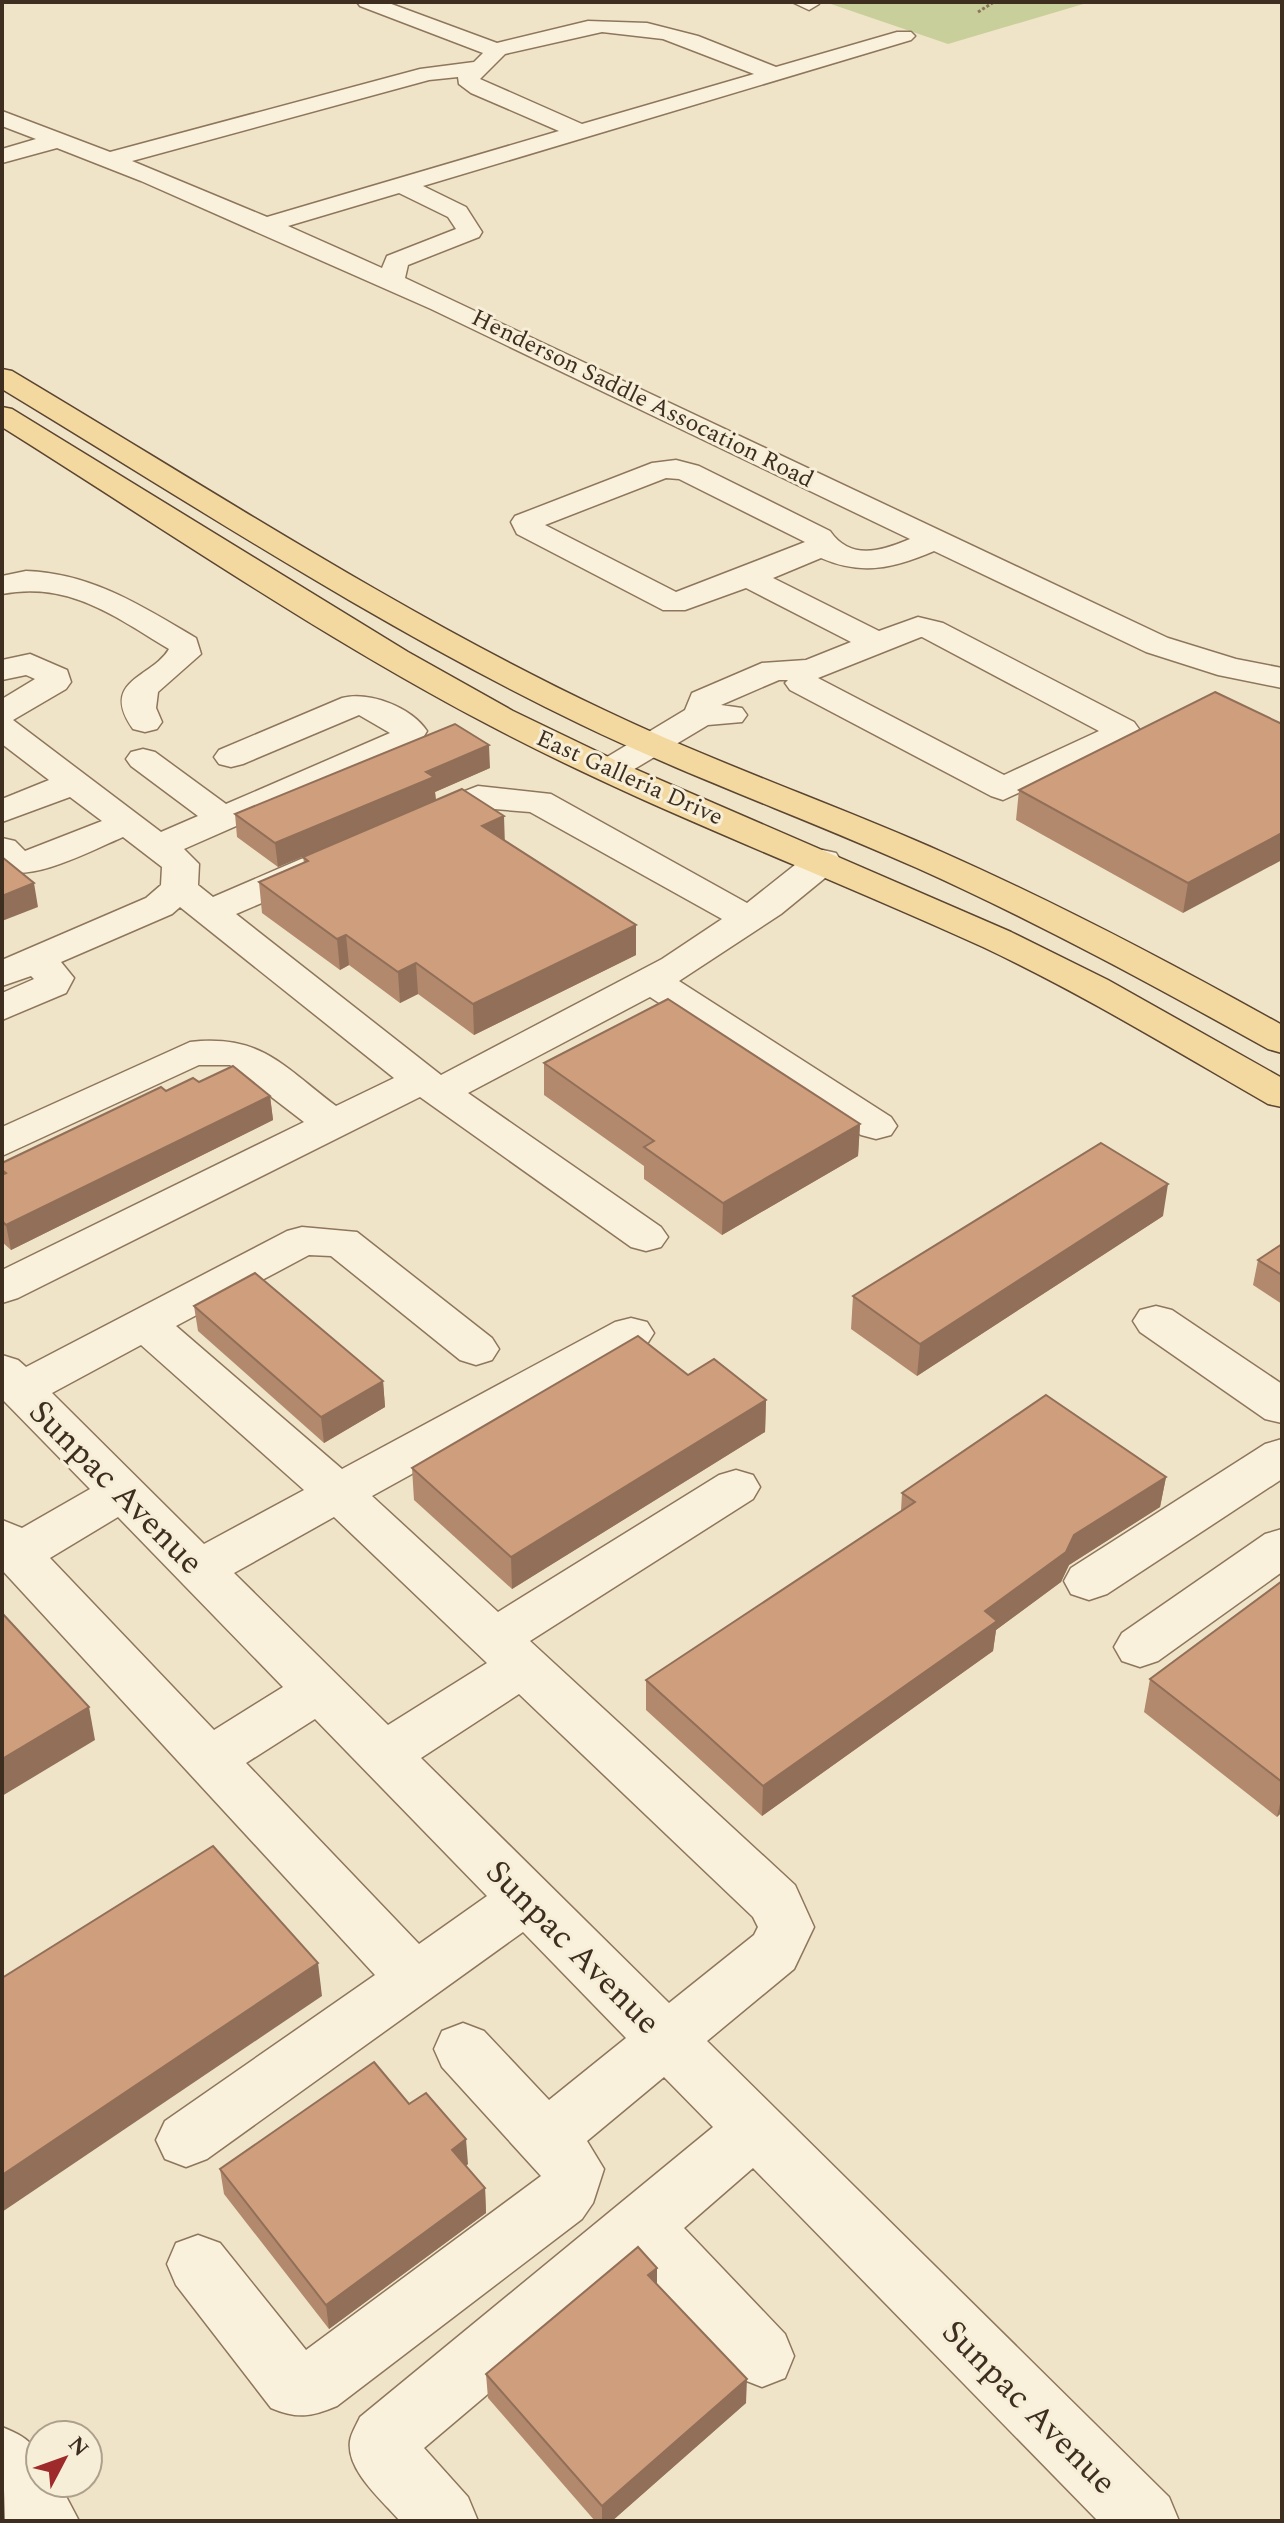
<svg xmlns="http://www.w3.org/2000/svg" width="1284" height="2523" viewBox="0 0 1284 2523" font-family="Spectral,serif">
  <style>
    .green { fill: #c9cf9b }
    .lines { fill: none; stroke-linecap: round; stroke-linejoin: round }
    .minor-casing { stroke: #8d765c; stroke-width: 3 }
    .major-casing { stroke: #5b4430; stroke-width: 3 }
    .path { stroke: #8d765c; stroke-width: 3; stroke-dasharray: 3 2; stroke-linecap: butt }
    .minor { fill: #faf1dc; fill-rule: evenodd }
    .major { fill: #f3d9a0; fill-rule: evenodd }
    .wall { fill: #b2896c }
    .shaded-wall { fill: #916f58 }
    .building { fill: #cf9f7d; stroke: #916f58; stroke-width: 2 }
    .labels { text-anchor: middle; stroke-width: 6; stroke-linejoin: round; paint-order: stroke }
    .far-street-label { font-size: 24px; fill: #3d2e20; stroke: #f7eed8 }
    .near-street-label { font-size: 34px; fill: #3d2e20; stroke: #f7eed8 }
  </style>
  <rect width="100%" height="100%" fill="#f0e4c8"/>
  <path class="green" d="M825,2H1090L948,44Z"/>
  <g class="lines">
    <defs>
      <g id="minor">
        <path d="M357,2H386L497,43L588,21L647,23L698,36L776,67L897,32H911L915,36L911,40L423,186L466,207L482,232L479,237L408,265L405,278L1168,638L1236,659L1282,668V688L1218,675L1146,652L934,551C894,568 862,576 821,558L773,578L879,631L918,617L943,623L1134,722L1139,729L1129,742L1003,800L991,796L790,690L785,683L788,680H779L721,705L742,708L747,715L742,722L708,725L621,777L609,780L597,777L592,770L597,763L685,710L692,693L762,663L806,660L851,642L746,588L685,610H663L517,534L511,522L515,516L652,463L676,460L699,466L830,531C850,560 880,552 910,539L431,309L141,181L57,148L2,163V149L36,139L2,126V111L110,152L420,69L474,62L483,53L360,6ZM602,32L663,39L754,74L582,124L480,79L505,54ZM458,77L459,84L471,93L559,131L267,217L132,161L429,80ZM399,193L448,217L456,229L387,256L382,268L288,226ZM666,478L679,479L805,542L676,592L545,525ZM921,637H922L1099,731L1004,775L818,678Z"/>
        <path d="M792,2H818L819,4L809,10Z"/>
        <path d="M26,571C91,573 142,606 196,638L201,654L158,692L156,708L162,722L157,729L145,732L133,729C99,680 152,678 169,649C114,616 69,581 2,594V576Z"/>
        <path d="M30,654L67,670L71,682L66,689L13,720L161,832L198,816L131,766L126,759L131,752L143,749L155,752L226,804L390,733L359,715L243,764L231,767L219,764L214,757L219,750L342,698C369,691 411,707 427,731L418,746L184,849L199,864L198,885L213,897L301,859L314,856L327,859L332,867L327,875L236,914L441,1075L662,959L722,919L530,812L482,808L434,829L421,832L408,829L403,821L408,813L478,786L551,794L747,903L810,853L823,850L836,853L841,861L836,869L781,914L679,981L891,1117L897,1126L891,1135L876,1139L861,1135L650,997L468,1093L661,1227L668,1237L661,1247L646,1251L631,1247L420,1097L18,1298L2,1303V1270L304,1122L230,1065H199L2,1156V1127L190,1042C261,1034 283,1066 336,1106L394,1078L180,907L172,914L61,962L74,978L66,993L2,1020V993L34,979L31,976L2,986V960L146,898L161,885L162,867L123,837C97,848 26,886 2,868V838L15,841L25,851L102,821L70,797L2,822V799L49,780L2,744V699L35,679L26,675L2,680V660Z"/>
        <path d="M302,1227L357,1232L492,1338L499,1349L492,1360L476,1365L460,1360L331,1256L309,1255L176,1326L342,1469L615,1322L631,1318L647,1322L654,1333L647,1344L372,1496L498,1612L719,1475L736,1470L753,1475L760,1487L753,1499L530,1641L795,1885L814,1927L794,1969L707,2041L1169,2497L1179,2521H1098L753,2168L684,2228L785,2334L794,2356L785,2378L762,2387L739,2378L638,2267L424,2448L468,2497L478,2521H400C383,2501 346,2471 350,2441C351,2433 357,2424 360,2417L713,2127L664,2077L587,2141L604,2169L593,2203L582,2219L337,2406C311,2417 297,2419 271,2408L176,2285L167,2264L176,2243L198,2235L220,2243L306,2350L541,2176L442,2067L434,2049L442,2031L463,2023L484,2031L549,2100L626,2038L523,1932L207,2159L186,2167L165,2159L156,2140L165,2121L375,1975L2,1570V1520L22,1528L90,1489L2,1399V1355L18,1360L26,1367L287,1231ZM141,1345L304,1490L204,1544L52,1393ZM118,1517L283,1687L214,1730L50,1558ZM334,1517L487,1663L388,1725L234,1573ZM519,1694L753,1917L758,1927L754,1935L669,2003L421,1758ZM315,1719L487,1896L419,1944L246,1763Z"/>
        <path d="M1156,1306L1172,1310L1282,1384V1423L1265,1419L1140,1332L1133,1321L1140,1310Z"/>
        <path d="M1282,1439V1479L1107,1594L1089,1600L1071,1594L1064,1581L1071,1568L1265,1444Z"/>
        <path d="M1282,1529V1572L1158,1661L1140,1667L1122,1661L1114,1647L1122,1633L1265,1534Z"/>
        <path d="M2,2427C34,2440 40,2448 40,2483H59L79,2521H5Z"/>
      </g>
      <g id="major">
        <path d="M2,369L12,371C207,487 399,613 604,710C715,763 831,803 942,852C1059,904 1171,963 1282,1025V1053L1268,1049C1153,985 1037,922 917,868C805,818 690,777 580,724C379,627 192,504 2,389Z"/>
        <path d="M2,407L12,409L408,652L513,711L621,763L1011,932L1108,980L1282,1078V1107L1268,1104C1174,1050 1081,993 983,947C819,872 648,809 489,725C321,637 163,528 2,427Z"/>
      </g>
    </defs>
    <use href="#minor" class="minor-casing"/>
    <use href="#major" class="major-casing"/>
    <path class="path" d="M978,12L994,2"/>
    <use href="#minor" class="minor"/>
    <use href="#major" class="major"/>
  </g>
  <g class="wall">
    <path d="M1282,724L1183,913L1016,820L1019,790Z"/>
    <path d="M490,768L435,792L436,801L278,867L237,837L235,814Z"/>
    <path d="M505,841L636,925V955L474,1035L418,994L400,1003L349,965L340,970L262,913L259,882L304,863L303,857Z"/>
    <path d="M544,1063L860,1124L858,1156L722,1235L644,1179V1166L544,1095Z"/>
    <path d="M199,1082L270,1096L273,1120L11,1250L2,1242V1163L166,1091Z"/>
    <path d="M1163,1216L917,1376L851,1329L853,1296Z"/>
    <path d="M1282,1244V1304L1253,1285L1258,1260Z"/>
    <path d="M194,1306L383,1381L385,1407L324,1443L198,1331Z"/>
    <path d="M688,1375L766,1400L765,1432L512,1589L414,1500L412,1468Z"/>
    <path d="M1166,1477L1160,1507L1069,1565L1061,1582L996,1630L993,1651L762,1816L646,1710V1680L901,1511L902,1493Z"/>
    <path d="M1282,1581V1812L1277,1817L1144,1712L1150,1679Z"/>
    <path d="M409,2104L468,2164L466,2166L485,2188L486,2213L329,2329L224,2194L220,2169Z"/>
    <path d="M657,2285L746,2403L612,2521H595L488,2398L486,2374Z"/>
  </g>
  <g class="shaded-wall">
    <path d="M489,745L490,768L435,792L436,801L278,867L275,843L426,772Z"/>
    <path d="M504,816L505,846L482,826Z"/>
    <path d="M1282,833V860L1183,913L1188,883Z"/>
    <path d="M34,883L38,907L2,921V896Z"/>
    <path d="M636,925V955L474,1035L473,1004Z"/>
    <path d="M346,935L349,965L340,970L337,939Z"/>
    <path d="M416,963L418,994L400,1003L398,972Z"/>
    <path d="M270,1096L273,1120L11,1250L6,1225Z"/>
    <path d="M860,1124L858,1156L722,1235L723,1203Z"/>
    <path d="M1168,1184L1163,1216L917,1376L920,1344Z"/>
    <path d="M383,1381L385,1407L324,1443L321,1417Z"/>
    <path d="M766,1400L765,1432L512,1589L511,1557Z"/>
    <path d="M1166,1477L1160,1507L1069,1565L1061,1582L996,1630L993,1651L762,1816L763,1786L985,1611L1074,1535Z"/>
    <path d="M89,1707L95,1740L2,1796V1759Z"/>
    <path d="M1282,1795V1812L1277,1817Z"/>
    <path d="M318,1963L322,1996L2,2212V2175Z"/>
    <path d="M466,2139L468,2164L454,2174L452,2150Z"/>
    <path d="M485,2188L486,2213L329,2329L326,2305Z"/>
    <path d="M657,2268V2292L648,2275Z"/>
    <path d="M747,2379L746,2403L612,2521H602V2506Z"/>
  </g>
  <g class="building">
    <path d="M1215,692L1282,724V833L1188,883L1019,790Z"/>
    <path d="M455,724L489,745L426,772L434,777L275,843L235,814Z"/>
    <path d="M462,789L504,816L482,826L636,925L473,1004L416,963L398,972L346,935L337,939L259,882L308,861L303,857Z"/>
    <path d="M2,857L34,883L2,896Z"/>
    <path d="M668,999L860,1124L723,1203L644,1147L654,1141L544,1063Z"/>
    <path d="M233,1066L270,1096L6,1225L2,1221V1175L6,1173L2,1170V1163L161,1087L166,1091L193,1078L199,1082Z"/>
    <path d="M1101,1143L1168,1184L920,1344L853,1296Z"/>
    <path d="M1282,1244V1275L1258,1260Z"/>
    <path d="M255,1273L383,1381L321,1417L194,1306Z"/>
    <path d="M638,1336L688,1375L714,1359L766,1400L511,1557L412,1468Z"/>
    <path d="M1046,1395L1166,1477L1074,1535L1066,1552L985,1611L997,1621L763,1786L646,1680L915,1502L902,1493Z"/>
    <path d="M1282,1581V1782L1150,1679Z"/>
    <path d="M2,1613L89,1707L2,1759Z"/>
    <path d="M213,1846L318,1963L2,2175V1978Z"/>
    <path d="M374,2062L409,2104L426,2093L466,2139L452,2150L485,2188L326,2305L220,2169Z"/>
    <path d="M638,2247L657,2268L648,2275L747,2379L602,2506L486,2374Z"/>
  </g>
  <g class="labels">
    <g class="far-street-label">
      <text transform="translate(643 398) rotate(26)" y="8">Henderson Saddle Assocation Road</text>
      <text transform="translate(630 777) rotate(24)" y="8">East Galleria Drive</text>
    </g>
    <g class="near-street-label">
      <text transform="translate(117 1486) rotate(45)" y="12">Sunpac Avenue</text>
      <text transform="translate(574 1946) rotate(45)" y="12">Sunpac Avenue</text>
      <text transform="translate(1030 2406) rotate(45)" y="12">Sunpac Avenue</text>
    </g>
  </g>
  <rect width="1284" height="2523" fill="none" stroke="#3d2e20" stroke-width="8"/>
  <g transform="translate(64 2459) rotate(49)"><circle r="38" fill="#f7eed8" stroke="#ada18e" stroke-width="2"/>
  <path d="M0-6L14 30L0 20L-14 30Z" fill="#9e2a2b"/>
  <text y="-12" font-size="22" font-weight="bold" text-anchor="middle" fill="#3d2e20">N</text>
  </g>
</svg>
